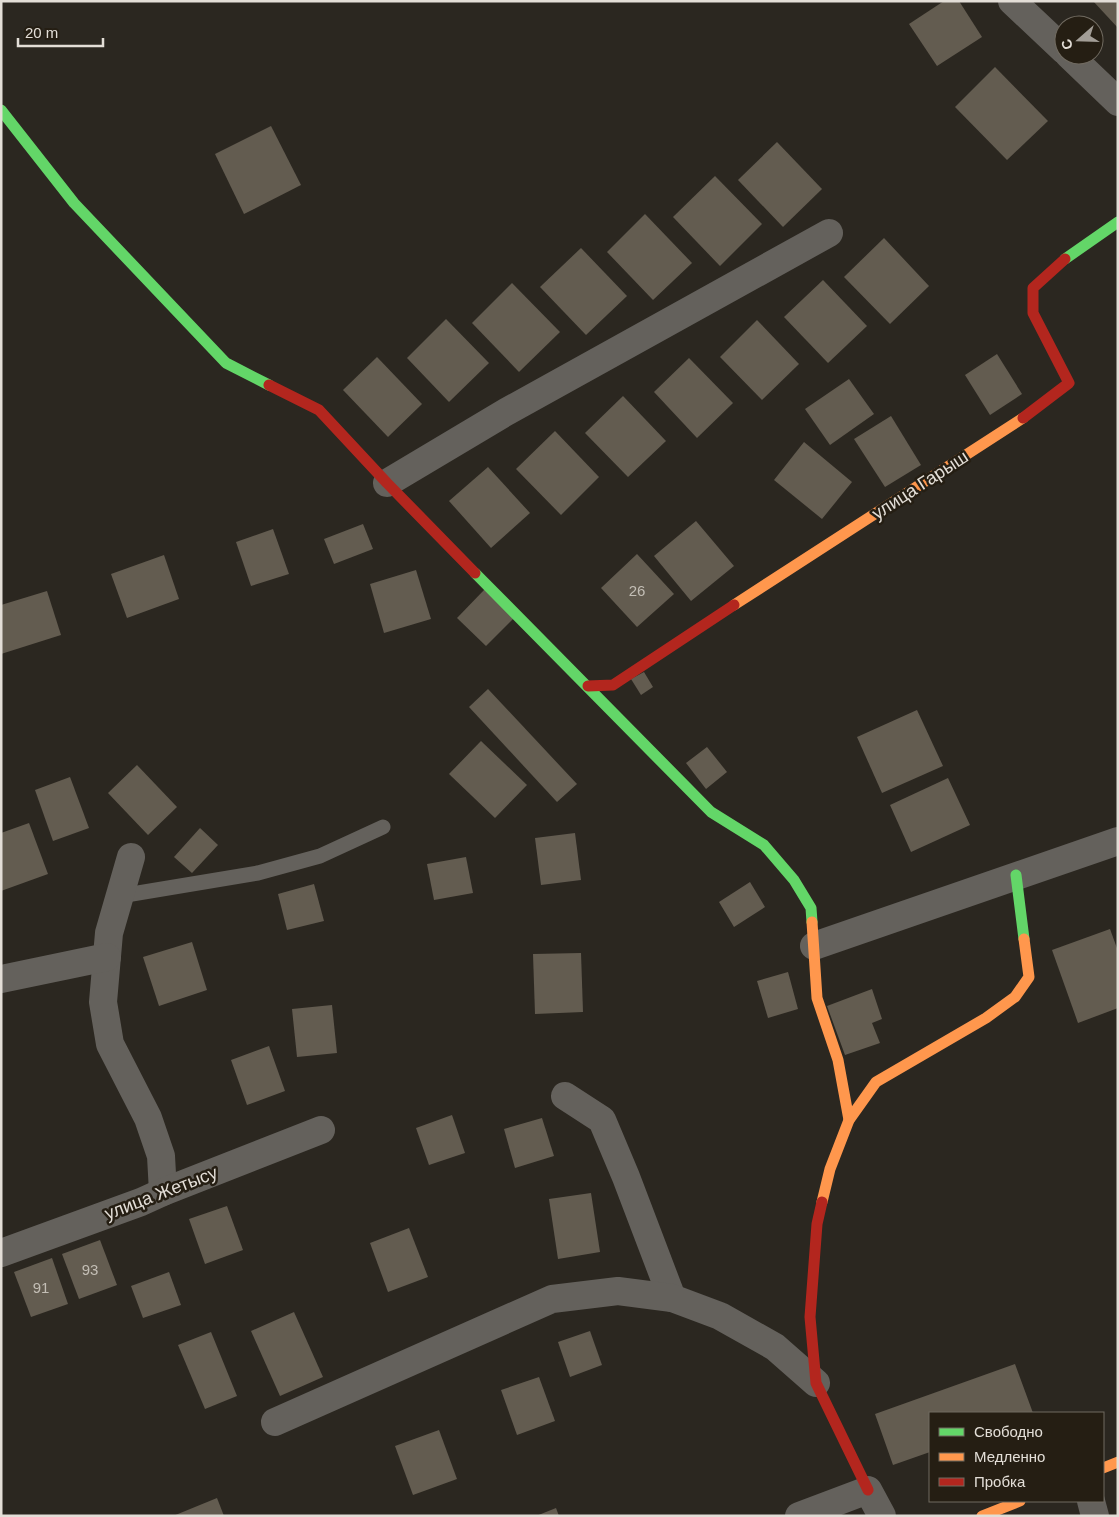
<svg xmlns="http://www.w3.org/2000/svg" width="1119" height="1517" viewBox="0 0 1119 1517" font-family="Helvetica,sans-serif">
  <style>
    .building { fill: #635c50 }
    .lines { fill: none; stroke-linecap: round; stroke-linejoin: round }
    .lane { stroke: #64615c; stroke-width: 15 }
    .street { stroke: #64615c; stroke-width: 28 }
    .fast { stroke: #63d668; stroke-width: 11 }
    .slow { stroke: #ff974d; stroke-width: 11 }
    .jam { stroke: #b3261e; stroke-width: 11 }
    .labels { text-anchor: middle; stroke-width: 5; stroke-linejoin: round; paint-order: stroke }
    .number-label { font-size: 15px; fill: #c3beb5 }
    .street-label { font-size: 18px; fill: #e3ded7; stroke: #251e13 }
  </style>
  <rect width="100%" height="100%" fill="#2b2720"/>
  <g class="building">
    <path d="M944,1H959L982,37L937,66L909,24Z"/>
    <path d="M1093,1H1118V28Z"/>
    <path d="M995,67L1048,121L1007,160L955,107Z"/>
    <path d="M271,126L301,185L244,214L215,154Z"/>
    <path d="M777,142L822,189L783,227L738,180Z"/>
    <path d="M715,176L762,224L720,266L673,217Z"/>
    <path d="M645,214L692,263L653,300L607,252Z"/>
    <path d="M884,238L929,286L890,324L844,277Z"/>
    <path d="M581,248L627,296L586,335L540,287Z"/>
    <path d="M823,280L867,326L828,363L784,317Z"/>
    <path d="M512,283L560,332L519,372L472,323Z"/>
    <path d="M446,319L489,363L449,402L407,358Z"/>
    <path d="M757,320L799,364L762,400L720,357Z"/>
    <path d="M997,354L1022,394L990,415L965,375Z"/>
    <path d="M377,357L422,404L388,437L343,390Z"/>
    <path d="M689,358L733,403L697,438L654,392Z"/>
    <path d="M849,379L874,414L830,445L805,409Z"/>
    <path d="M623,396L666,441L628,477L585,433Z"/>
    <path d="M891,416L921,465L885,487L854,439Z"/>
    <path d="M555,431L599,477L561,515L516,469Z"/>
    <path d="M804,442L852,482L822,519L774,480Z"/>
    <path d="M488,467L530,513L491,548L449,501Z"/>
    <path d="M696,521L734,566L691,601L654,556Z"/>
    <path d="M363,524L373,549L334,564L324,539Z"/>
    <path d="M273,529L289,574L251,586L236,542Z"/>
    <path d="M637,554L674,594L637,627L601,588Z"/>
    <path d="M164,555L179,599L127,618L111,574Z"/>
    <path d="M416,570L431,619L384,633L370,584Z"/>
    <path d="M485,589L514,618L486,646L457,618Z"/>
    <path d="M47,591L61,635L1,654V605Z"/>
    <path d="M644,672L653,687L641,695L631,679Z"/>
    <path d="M488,689L577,784L557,802L469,707Z"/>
    <path d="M917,710L943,766L882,793L857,737Z"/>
    <path d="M481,741L527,785L495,818L449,774Z"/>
    <path d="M707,747L727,772L706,789L686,763Z"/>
    <path d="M137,765L177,807L148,835L108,793Z"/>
    <path d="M70,777L89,828L53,841L35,790Z"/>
    <path d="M948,778L970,825L911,852L890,805Z"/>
    <path d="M29,823L48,874L1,891V833Z"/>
    <path d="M200,828L218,845L192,873L174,857Z"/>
    <path d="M575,833L581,880L541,885L535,838Z"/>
    <path d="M466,857L473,893L434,900L427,864Z"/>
    <path d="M750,882L765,907L734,927L719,902Z"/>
    <path d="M314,884L324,921L287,930L278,894Z"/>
    <path d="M1110,929L1118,951V1008L1078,1023L1052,950Z"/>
    <path d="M192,942L207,990L159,1006L143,957Z"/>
    <path d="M581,953L583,1012L535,1014L533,954Z"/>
    <path d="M788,972L798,1009L768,1018L757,981Z"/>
    <path d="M872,989L882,1019L872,1023L880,1043L845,1055L827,1006Z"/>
    <path d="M332,1005L337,1053L297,1057L292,1009Z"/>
    <path d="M269,1046L285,1091L247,1105L231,1060Z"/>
    <path d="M452,1115L465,1153L429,1165L416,1128Z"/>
    <path d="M542,1118L554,1156L515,1168L504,1129Z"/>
    <path d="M591,1193L600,1252L558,1259L549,1199Z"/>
    <path d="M227,1206L243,1250L205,1264L189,1219Z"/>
    <path d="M409,1228L428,1277L388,1292L370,1243Z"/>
    <path d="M100,1240L117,1285L79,1299L62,1254Z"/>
    <path d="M52,1258L68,1304L31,1317L14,1272Z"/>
    <path d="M169,1272L181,1305L143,1318L131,1286Z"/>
    <path d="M294,1312L323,1377L280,1396L251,1331Z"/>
    <path d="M590,1331L602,1365L570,1377L558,1342Z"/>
    <path d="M211,1332L237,1396L205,1409L178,1345Z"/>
    <path d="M1015,1364L1033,1413H930V1452L893,1465L875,1414Z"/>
    <path d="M539,1377L555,1421L517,1435L501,1390Z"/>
    <path d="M439,1430L457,1479L413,1495L395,1446Z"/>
    <path d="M217,1498L224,1516H173Z"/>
    <path d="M556,1508L559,1516H536Z"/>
  </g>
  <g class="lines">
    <path class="lane" d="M120,896L258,873L320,856L383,827"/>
    <g class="street">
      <path d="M1012,1L1064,50"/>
      <path d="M1069,55L1118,102"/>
      <path d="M387,483L506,412L829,233"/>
      <path d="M131,857L109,933L103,1002L110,1044L148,1118L161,1156L163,1192"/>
      <path d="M814,946L1118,841"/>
      <path d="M1,979L107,957"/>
      <path d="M565,1096L602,1120L626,1177L672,1298"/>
      <path d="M1,1253L141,1202L163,1192L321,1130"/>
      <path d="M275,1422L552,1299L618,1291L672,1298L720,1316L775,1347L816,1383"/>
      <path d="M1091,1501L1095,1516"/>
      <path d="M799,1516L868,1490L882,1516"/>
    </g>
    <g class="fast">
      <path d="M1,110L74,203L226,363L269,385"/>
      <path d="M1065,259L1118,222"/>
      <path d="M475,573L711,812L764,845L794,880L811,908L812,922"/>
      <path d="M1016,875L1024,939"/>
    </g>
    <g class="slow">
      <path d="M734,605L1023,418"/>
      <path d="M812,922L817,998L838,1060L849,1120"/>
      <path d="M822,1202L830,1169L849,1120L876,1082L986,1018L1015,997L1029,977L1024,939"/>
      <path d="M1103,1468L1118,1462"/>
      <path d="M982,1516L1020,1501"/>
    </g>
    <g class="jam">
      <path d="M269,385L319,410L387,483L475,573"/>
      <path d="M1023,418L1069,383L1033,313V288L1065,259"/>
      <path d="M588,686L613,685L734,605"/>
      <path d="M822,1202L817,1224L810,1317L816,1383L868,1490"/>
    </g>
  </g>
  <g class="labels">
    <g class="number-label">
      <text x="637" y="596">26</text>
      <text x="90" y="1275">93</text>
      <text x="41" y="1293">91</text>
    </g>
    <g class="street-label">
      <text transform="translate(920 485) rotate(-33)" y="6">улица Гарыш</text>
      <text transform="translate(161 1193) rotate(-21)" y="6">улица Жетысу</text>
    </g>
  </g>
  <rect width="1119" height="1517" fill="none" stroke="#e3ded7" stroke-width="5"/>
  <rect x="929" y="1412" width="175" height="90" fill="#251e13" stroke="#716b61"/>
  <rect x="939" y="1428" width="25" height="8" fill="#63d668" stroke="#716b61"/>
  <text x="974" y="1437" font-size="15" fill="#e3ded7">Свободно</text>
  <rect x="939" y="1453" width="25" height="8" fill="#ff974d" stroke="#716b61"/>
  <text x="974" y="1462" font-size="15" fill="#e3ded7">Медленно</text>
  <rect x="939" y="1478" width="25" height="8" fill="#b3261e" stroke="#716b61"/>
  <text x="974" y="1487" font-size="15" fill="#e3ded7">Пробка</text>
  <g transform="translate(1079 40) rotate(250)"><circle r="24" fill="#251e13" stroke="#716b61"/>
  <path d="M0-4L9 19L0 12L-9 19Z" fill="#a39e97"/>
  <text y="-8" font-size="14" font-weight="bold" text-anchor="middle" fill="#e3ded7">С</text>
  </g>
  <path d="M18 38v8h85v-8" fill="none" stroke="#e3ded7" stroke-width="2.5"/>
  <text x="25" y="38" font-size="15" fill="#e3ded7" stroke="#251e13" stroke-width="4" paint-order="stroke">20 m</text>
</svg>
